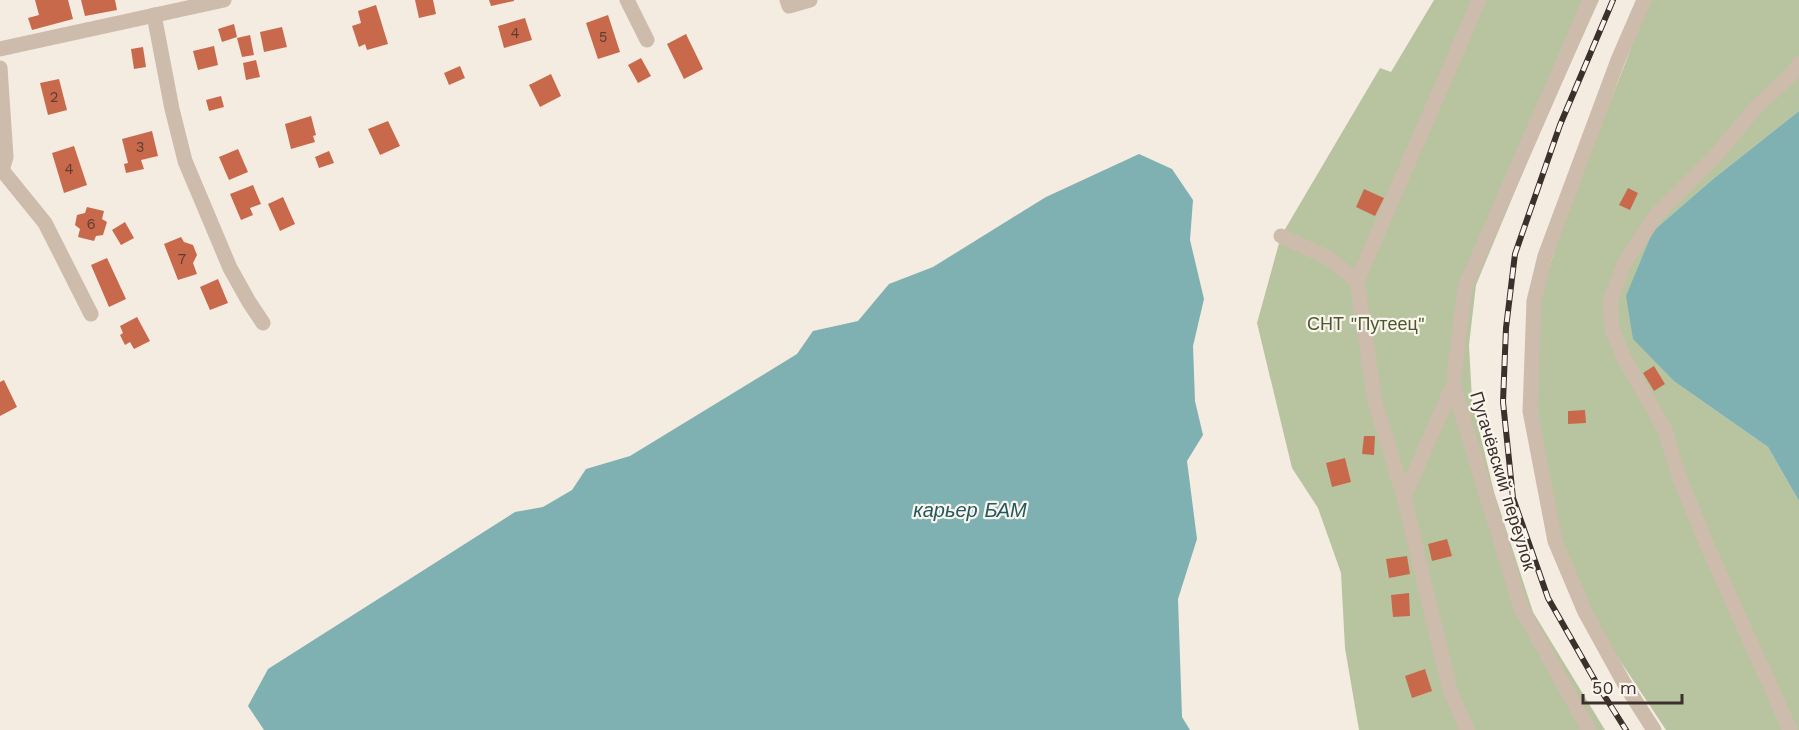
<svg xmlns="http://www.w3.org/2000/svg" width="1799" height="730" viewBox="0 0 1799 730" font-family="'Work Sans',sans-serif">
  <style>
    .green { fill: #b8c4a0 }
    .water { fill: #7fb0b2 }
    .building { fill: #c8694b }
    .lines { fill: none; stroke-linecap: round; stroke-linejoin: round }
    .minor { stroke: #cdbbac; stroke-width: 15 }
    .rail-casing { stroke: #3b302b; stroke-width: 6 }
    .rail { stroke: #fbf5ee; stroke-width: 4; stroke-dasharray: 11; stroke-linecap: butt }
    .labels { text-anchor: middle; stroke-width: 4.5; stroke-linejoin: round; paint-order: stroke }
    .number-label { font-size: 15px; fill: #5e3e33 }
    .park-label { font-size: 18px; fill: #4a5a2e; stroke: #fbf5ee }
    .street-label { font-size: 18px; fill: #3b302b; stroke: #fbf5ee }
    .water-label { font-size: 20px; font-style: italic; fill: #1f5a5e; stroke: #fbf5ee }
  </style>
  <rect width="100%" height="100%" fill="#f4ebe1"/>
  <g class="green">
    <path d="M1434,0H1599L1537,138L1476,285L1469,345L1472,400L1494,492L1533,612L1605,730H1359L1345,648L1341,573L1318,508L1292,468L1257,323L1281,236L1380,68L1391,72Z"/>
    <path d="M1650,0H1799V111L1713,179L1653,231L1675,382L1768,447L1799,501V730H1666L1601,632L1558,533L1536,403L1540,301L1561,227Z"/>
  </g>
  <g class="water">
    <path d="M1799,111V501L1768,447L1675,382L1633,339L1626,296L1653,231L1713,179Z"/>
    <path d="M1139,154L1172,169L1193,200L1190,240L1204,299L1193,346L1195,401L1203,435L1187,461L1197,539L1178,599L1182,717L1190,730H264L248,706L268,669L515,512L543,507L572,490L586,469L630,456L797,354L813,331L858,321L889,284L933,267L1046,197Z"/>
  </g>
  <g class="building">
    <path d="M35,0H68L73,19L32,30L28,18L39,15Z"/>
    <path d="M81,0H115L117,10L85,16Z"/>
    <path d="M415,0H433L436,14L419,18Z"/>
    <path d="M489,0H514V1L491,6Z"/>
    <path d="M376,5L388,44L367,50L365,44L359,47L352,26L361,23L358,11Z"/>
    <path d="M608,15L620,52L598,59L586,23Z"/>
    <path d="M525,18L532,40L504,48L498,26Z"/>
    <path d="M234,24L237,37L222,42L218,29Z"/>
    <path d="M282,27L287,47L264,52L260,32Z"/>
    <path d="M686,34L703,69L684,79L667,44Z"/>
    <path d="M250,35L254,55L242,57L237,38Z"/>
    <path d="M214,46L218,65L198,70L193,51Z"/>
    <path d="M143,47L146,67L134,69L131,49Z"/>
    <path d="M641,58L651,76L638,83L628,65Z"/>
    <path d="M256,60L260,77L246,80L243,63Z"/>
    <path d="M460,66L465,78L449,85L444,73Z"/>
    <path d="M551,74L561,96L540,107L529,85Z"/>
    <path d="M59,79L67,110L48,115L40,83Z"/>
    <path d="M221,96L224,107L209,111L206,100Z"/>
    <path d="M311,116L316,135L313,136L315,142L291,149L285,124Z"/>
    <path d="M388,121L400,146L380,155L368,129Z"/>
    <path d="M152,131L158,156L141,160L144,169L126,173L124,164L128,163L122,139Z"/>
    <path d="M74,146L87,185L64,193L52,153Z"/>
    <path d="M238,149L248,172L229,180L219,157Z"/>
    <path d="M329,151L334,163L319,168L315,157Z"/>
    <path d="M253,185L261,204L250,208L253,215L241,220L230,194Z"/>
    <path d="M1628,188L1638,193L1630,210L1619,205Z"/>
    <path d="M1364,189L1384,198L1375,216L1356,207Z"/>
    <path d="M283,197L295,224L280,231L268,204Z"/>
    <path d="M87,207L104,211L102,219L107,222L103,235L96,236L94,241L78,237L80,229L75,225L77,215L85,213Z"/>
    <path d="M125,222L134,238L121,245L112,230Z"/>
    <path d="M181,237L184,242L193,245L197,255L193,263L197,274L178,280L164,244Z"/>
    <path d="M107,258L126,299L109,307L91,265Z"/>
    <path d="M218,279L228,303L210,310L200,287Z"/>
    <path d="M137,317L150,341L134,349L130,342L125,345L120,335L123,333L120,326Z"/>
    <path d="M1654,366L1665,384L1654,391L1643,373Z"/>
    <path d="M4,380L17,407L0,416V382Z"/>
    <path d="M1585,410L1586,423L1568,424V411Z"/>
    <path d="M1364,436H1375L1374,455L1362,454Z"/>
    <path d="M1345,458L1351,482L1332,487L1326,463Z"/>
    <path d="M1447,539L1452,556L1432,561L1428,544Z"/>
    <path d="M1407,556L1410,574L1389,578L1386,559Z"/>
    <path d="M1409,593L1410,616L1393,617L1391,595Z"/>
    <path d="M1425,669L1432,691L1412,698L1405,676Z"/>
  </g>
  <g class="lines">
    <g class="minor">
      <path d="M627,0L647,40"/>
      <path d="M787,0L789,6L810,0"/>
      <path d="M1644,0L1618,60L1545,256L1534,301L1530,411L1555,541L1585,612L1624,683L1654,730"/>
      <path d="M154,15L172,109L185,161L230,268L249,302L263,323"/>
      <path d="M0,49L224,0"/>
      <path d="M0,68L6,157L2,170"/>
      <path d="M2,170L45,223L91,314"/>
      <path d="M1281,236L1327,257L1357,281"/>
      <path d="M1404,497L1453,385"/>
      <path d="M1467,730L1450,690L1404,497L1375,402L1357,281L1479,0"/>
      <path d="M1589,730L1521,608L1453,385L1465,287L1590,0"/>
      <path d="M1790,730L1706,543L1680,479L1664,428L1624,358L1612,329L1610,301L1625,262L1657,214L1717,154L1757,106L1792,74L1799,63"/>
    </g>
    <defs>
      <path id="rail" d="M1613,0L1560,125L1515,254L1506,328L1503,402L1513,498L1548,598L1597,684L1626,730"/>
    </defs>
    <use href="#rail" class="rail-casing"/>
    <use href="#rail" class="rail"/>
  </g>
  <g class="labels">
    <g class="number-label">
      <text x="515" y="38">4</text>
      <text x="603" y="42">5</text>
      <text x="54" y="102">2</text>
      <text x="140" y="152">3</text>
      <text x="69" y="174">4</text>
      <text x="91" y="229">6</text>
      <text x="182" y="264">7</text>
    </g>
    <g class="park-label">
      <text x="1366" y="330">СНТ "Путеец"</text>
    </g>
    <g class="street-label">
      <text transform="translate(1503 481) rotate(73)" y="6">Пугачёвский переулок</text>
    </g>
    <g class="water-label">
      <text x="970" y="517">карьер БАМ</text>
    </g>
  </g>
  <path d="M1583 694v9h99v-9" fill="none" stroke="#3b302b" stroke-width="3"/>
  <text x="1592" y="694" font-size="18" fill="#3b302b" stroke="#fbf5ee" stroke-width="4.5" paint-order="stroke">50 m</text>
</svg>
